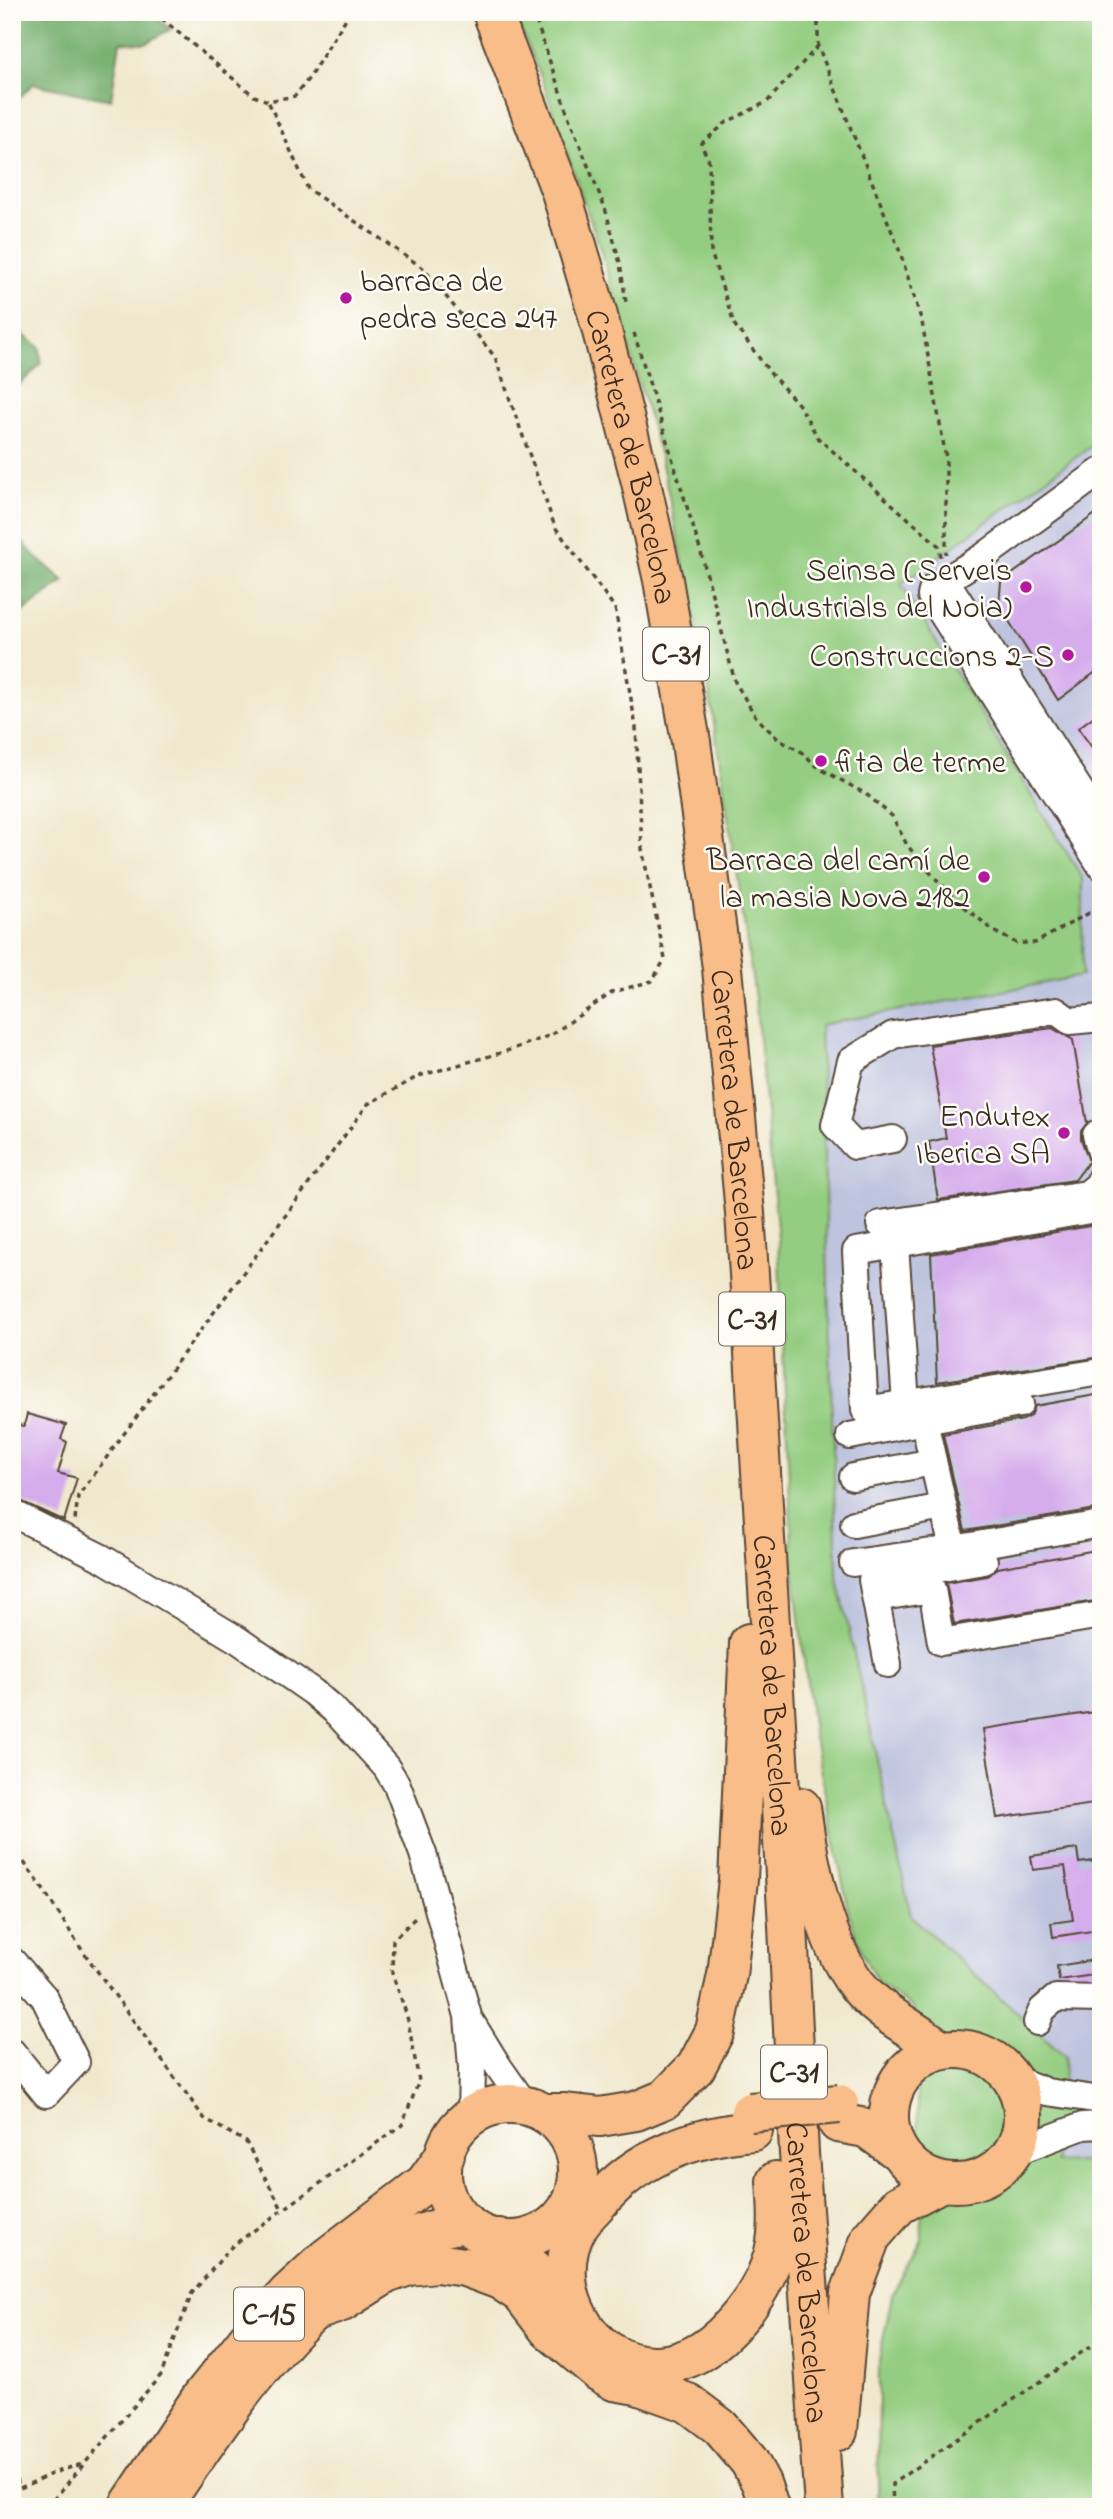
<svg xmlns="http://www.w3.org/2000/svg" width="1113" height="2519" viewBox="0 0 1113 2519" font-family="'Indie Flower',sans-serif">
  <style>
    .industrial { fill: #bec3de }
    .green { fill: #94cd81; stroke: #687c50; stroke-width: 2 }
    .forest { fill: #77b06f; stroke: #596d46; stroke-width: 2 }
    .building { fill: #d5acec }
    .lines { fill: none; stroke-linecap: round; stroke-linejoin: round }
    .minor-casing { stroke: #564638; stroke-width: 30 }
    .highway-casing { stroke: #564638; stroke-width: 42 }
    .path { stroke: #564638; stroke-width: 3.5; stroke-dasharray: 5 5; stroke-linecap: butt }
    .minor { stroke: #fff; stroke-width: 26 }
    .highway { stroke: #f8bd88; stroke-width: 38 }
    .highway-bridge-casing { stroke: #564638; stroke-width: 42; stroke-linecap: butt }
    .highway-bridge { stroke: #f8bd88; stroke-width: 38 }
    .poi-dot { fill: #b5179e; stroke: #fdfcf7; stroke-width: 2.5 }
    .labels { text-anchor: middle; stroke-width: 5; stroke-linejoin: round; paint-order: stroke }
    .shield { fill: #fdfcf7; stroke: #75695f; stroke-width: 2 }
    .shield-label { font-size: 30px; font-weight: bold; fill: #3b2a1e }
    .poi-label { font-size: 32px; fill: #3b2a1e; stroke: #fdfcf7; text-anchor: end }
    .street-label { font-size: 32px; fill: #3b2a1e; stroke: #fdfcf7 }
  </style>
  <rect width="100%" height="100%" fill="#fdfcf7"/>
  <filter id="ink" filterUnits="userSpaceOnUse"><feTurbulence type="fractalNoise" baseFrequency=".0143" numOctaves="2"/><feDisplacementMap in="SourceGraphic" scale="14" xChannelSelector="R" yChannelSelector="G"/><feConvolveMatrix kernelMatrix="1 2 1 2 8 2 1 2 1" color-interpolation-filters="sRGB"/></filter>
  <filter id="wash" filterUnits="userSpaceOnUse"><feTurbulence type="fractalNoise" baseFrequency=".00686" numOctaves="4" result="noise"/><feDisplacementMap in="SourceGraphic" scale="28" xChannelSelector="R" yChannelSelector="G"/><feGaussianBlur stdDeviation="1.57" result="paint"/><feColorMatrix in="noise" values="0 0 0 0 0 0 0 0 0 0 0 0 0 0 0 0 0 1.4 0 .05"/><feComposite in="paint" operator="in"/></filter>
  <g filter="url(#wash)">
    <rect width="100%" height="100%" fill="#f0e8cd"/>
    <path class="industrial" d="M1101,439V2161L1056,2164L1065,2057L911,1916L837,1575L820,1025L1082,976V879L901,584Z"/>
    <path class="green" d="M513,12H1101V439L901,584L1083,879L1082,976L820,1025L837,1575L911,1916L1065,2057L1061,2105L1101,2111L1059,2128L1056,2163L1101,2161V2507H878L879,2360L892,2295L922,2239L914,2009L878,1983L862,1953L848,1910L813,1732L793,1569L778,1238L755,997L706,670L661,459L601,251L541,77Z"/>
    <g class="forest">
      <path d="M12,12H147L171,29L146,43L120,42L111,100L33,84L12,105Z"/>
      <path d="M12,326L40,348L41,364L12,392Z"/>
      <path d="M12,531L36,557L64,581L12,620Z"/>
    </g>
    <g id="blocks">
      <g class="building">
        <path d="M1101,510V668L1058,700L999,605L1001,582Z"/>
        <path d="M1101,711V760L1078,728Z"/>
        <path d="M1052,1028L1073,1040L1087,1123L1081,1131V1139L1089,1161L1075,1180L938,1200L929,1142L946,1138L930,1045Z"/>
        <path d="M1101,1224V1357L937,1382L931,1254Z"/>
        <path d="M1101,1394V1508L965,1531L943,1434L1023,1420L1031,1416L1035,1406Z"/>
        <path d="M27,1414L66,1425L61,1439L67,1442L58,1473L77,1478L64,1521L12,1497V1424L24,1426Z"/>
        <path d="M1101,1549V1600L954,1624L946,1583L987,1576L998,1568Z"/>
        <path d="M1101,1711V1803L997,1818L983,1729Z"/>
        <path d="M1077,1849L1079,1863L1101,1860V1916L1096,1917L1098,1930L1053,1937L1051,1923L1073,1920L1065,1866L1033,1870L1031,1856Z"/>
        <path d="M1101,1959V1974L1059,1980L1057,1966Z"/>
      </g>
    </g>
  </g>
  <g filter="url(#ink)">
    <use href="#blocks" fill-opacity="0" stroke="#564638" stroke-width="2"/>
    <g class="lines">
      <defs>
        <g id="minor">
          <path d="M1101,471L983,557L933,588L931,596L1101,866"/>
          <path d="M946,581L1101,823"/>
          <path d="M1101,1133L1096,1135L1101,1152"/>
          <path d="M893,1139L855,1146L835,1125L851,1061L893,1035L1056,1011L1070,1021L1101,1018"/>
          <path d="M1101,1208L856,1251L865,1410L1101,1372"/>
          <path d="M880,1224L1087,1194L1099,1184L1101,1177"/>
          <path d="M895,1245L906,1404"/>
          <path d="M1020,1404L924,1421L953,1549L1101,1524"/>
          <path d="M850,1436L924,1421"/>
          <path d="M853,1477L933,1462"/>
          <path d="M12,1513L102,1558L238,1640L313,1692L334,1710L386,1767L397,1785L423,1854L468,2016L472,2068L471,2116"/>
          <path d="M854,1524L943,1507"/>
          <path d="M853,1563L953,1549"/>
          <path d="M876,1598L932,1589L941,1642L1101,1615"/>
          <path d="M888,1664L872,1580L984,1561"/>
          <path d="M12,1961L44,1997L76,2062L46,2094L12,2052"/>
          <path d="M471,2022L498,2066L526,2106"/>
          <path d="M1037,2022L1042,2010L1056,1998L1101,1999"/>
          <path d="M1012,2078L1047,2092L1101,2100"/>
          <path d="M1012,2153L1083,2126L1101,2125"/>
        </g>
        <g id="highway">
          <path id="s1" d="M492,12L561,192L597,312L641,482L663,580L691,742L722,968L745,1213L752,1320L788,1926L799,2153L824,2507"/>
          <path d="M801,1807C808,1862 825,1952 864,1993C886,2016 916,2031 942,2050"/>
          <circle cx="956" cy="2116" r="67"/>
          <circle cx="510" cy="2172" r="68"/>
          <path d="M544,2113H563L600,2117L636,2111L665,2099L696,2067L715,2031L727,1975L738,1880L749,1643"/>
          <path d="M838,2123L866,2128L899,2152"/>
          <path d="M753,2131C695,2136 638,2156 599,2202C592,2210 583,2218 578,2227C545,2285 588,2367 657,2365C692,2364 720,2341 741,2315C759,2293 775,2263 777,2234C779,2216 777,2198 776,2181"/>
          <path d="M499,2238L535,2270L546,2284L560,2320"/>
          <path d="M307,2314L342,2302L386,2274L409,2266L436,2263L465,2267L500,2280L521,2294L548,2329L599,2372L614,2381L637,2385L688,2403L720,2427L749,2461L761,2483L769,2507"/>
          <path d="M838,2431L850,2293L871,2237L899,2205L942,2182"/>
          <path d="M128,2507L202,2396L254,2331L288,2293L326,2258L425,2183L445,2155"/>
          <path d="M162,2507C219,2422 275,2337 356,2274C373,2260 390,2247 409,2238C428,2230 446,2226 466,2223"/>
        </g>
      </defs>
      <use href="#minor" class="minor-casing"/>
      <use href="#highway" class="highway-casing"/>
      <g class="path">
        <path d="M154,12L254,96L268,101L295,96L309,78L350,12"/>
        <path d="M533,12L569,118L605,208L620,263L626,302"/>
        <path d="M818,12V46L900,252L922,322L946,458V554"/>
        <path d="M818,46L767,102L727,122L701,144L709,161L711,252L734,324L771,374L800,406L818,438L939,546L941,558"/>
        <path d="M634,333L702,556L735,682L756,717L779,740L800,751L819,768L866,794L892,816L907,845L924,866L954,898L995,932L1016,943H1035L1089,913L1101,918"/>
        <path d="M75,1520L78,1496L368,1104L419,1076L504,1052L551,1035L613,992L652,981L665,959L642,849L636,727L615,608L555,527L495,357L423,268L308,189L268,101"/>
        <path d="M12,1846L39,1883L82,1950L204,2118L246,2142L282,2209"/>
        <path d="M12,2470L20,2488L56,2472L85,2463"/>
        <path d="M47,2507L161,2375L192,2293L232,2246L402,2125L419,2081L407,2016L392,1972L393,1940L418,1915"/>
        <path d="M893,2507L892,2484L1101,2339"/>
      </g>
      <use href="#minor" class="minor"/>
      <use href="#highway" class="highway"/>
      <defs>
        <path id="highway-bridge" d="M750,2112L839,2104"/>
      </defs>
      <use href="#highway-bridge" class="highway-bridge-casing"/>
      <use href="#highway-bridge" class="highway-bridge"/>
    </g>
  </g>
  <g class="poi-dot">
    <circle cx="346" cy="298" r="7"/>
    <circle cx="1026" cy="587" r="7"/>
    <circle cx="1068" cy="655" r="7"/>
    <circle cx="821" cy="761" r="7"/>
    <circle cx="984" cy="877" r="7"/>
    <circle cx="1064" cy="1133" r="7"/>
  </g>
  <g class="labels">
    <g class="shield">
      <rect x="643" y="627.5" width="66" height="53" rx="5"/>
      <rect x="719" y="1292.5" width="66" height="53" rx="5"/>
      <rect x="761" y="2045.5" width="66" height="53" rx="5"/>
      <rect x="234" y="2287.5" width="70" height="53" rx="5"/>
    </g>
    <g class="shield-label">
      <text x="676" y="664">C-31</text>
      <text x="752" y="1329">C-31</text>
      <text x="794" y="2082">C-31</text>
      <text x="269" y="2324">C-15</text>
    </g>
    <g class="poi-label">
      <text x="360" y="291" text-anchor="start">barraca de<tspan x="360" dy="37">pedra seca 247</tspan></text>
      <text x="1012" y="580">Seinsa (Serveis<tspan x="1012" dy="37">Industrials del Noia)</tspan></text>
      <text x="1054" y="666">Construccions 2-S</text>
      <text x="835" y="772" text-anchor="start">fita de terme</text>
      <text x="970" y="870">Barraca del camí de<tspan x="970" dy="37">la masia Nova 2182</tspan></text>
      <text x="1050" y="1126">Endutex<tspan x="1050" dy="37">Iberica SA</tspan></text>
    </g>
    <g class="street-label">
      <text dy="11" stroke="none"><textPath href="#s1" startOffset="467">Carretera de Barcelona</textPath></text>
      <text dy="11" stroke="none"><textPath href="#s1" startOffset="1139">Carretera de Barcelona</textPath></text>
      <text dy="11" stroke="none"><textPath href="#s1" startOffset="1706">Carretera de Barcelona</textPath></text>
      <text dy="11" stroke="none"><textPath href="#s1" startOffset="2294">Carretera de Barcelona</textPath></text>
    </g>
  </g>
  <rect width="1113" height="2519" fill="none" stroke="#fdfcf7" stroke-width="42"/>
</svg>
